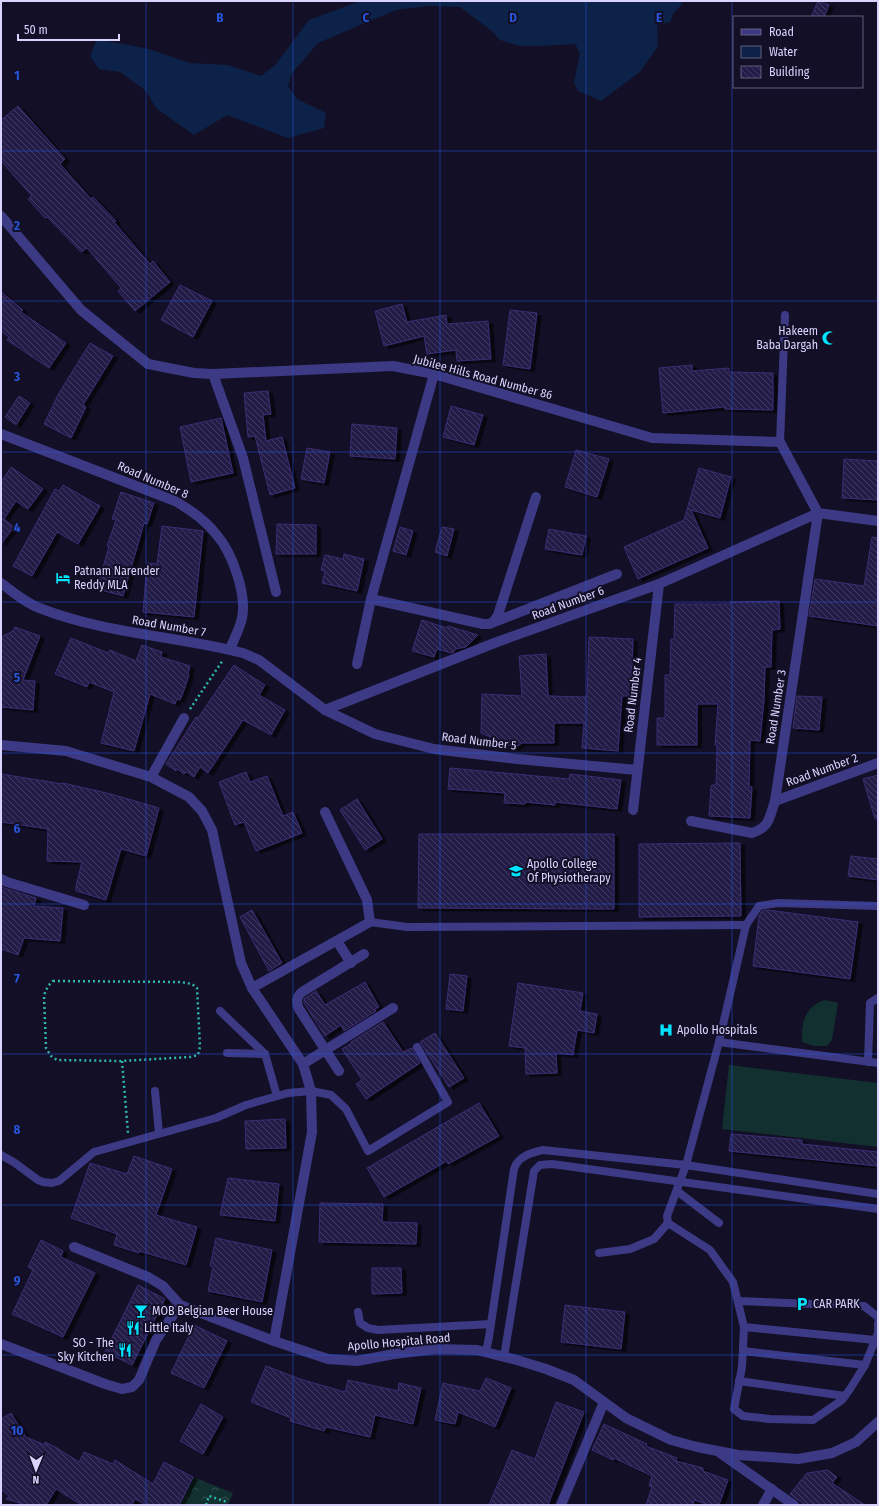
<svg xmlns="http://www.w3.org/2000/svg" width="879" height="1506" viewBox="0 0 879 1506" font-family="'Fira Sans Condensed',sans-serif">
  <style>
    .grass { fill: #12302f }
    .park { fill: url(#park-crowns) }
    .water { fill: #0c2248 }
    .building { fill: url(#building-back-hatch); stroke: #3b2d73; filter: url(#shadow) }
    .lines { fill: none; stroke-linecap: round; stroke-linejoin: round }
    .path { stroke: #2fb8b0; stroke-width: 2.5; stroke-dasharray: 2 3; stroke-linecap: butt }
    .service { stroke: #3d3a85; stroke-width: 8 }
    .minor { stroke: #3d3a85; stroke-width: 10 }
    .tertiary { stroke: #3d3a85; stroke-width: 10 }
    .grid { fill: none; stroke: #2655da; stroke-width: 1; stroke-opacity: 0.55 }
    .labels { text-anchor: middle; stroke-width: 4; stroke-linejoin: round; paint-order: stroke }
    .poi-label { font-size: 12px; fill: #d9d4ff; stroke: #130f26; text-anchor: start }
    .street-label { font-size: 12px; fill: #d9d4ff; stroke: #130f26 }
    .grid-label { font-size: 13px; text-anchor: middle; font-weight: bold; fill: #2655da; stroke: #130f26; stroke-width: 4; stroke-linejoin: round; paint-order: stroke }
  </style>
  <defs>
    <pattern id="park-crowns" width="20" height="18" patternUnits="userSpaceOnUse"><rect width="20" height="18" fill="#12302f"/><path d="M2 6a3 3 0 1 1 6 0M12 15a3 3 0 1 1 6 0" fill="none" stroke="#344d4e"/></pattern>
    <pattern id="building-back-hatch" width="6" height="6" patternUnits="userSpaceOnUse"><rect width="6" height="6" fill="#241b47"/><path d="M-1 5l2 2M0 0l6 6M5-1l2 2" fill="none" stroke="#433b63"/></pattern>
    <filter id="shadow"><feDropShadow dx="4.5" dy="2.5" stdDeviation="0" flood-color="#0009"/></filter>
  </defs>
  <rect width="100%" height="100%" fill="#130f26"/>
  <g class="grass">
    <path d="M825,1000L838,1003L832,1040L827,1046H814L802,1042C801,1023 805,1006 825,1000Z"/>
    <path d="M729,1065L878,1083V1147L722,1129Z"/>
  </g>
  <path class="park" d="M193,1477L233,1493L228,1505H179Z"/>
  <path class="water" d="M360,1H682V4L673,14L670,22L657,25L658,46L640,72L601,101L578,91L574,83L580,53L575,44L541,46H520L500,40L492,31L460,7L428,6L396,10L318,43L292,73L288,86L297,99L326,113L324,128L288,138L227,115L194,135L156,108L146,91L120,72L99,69L90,56L97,39L149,49L190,63L228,65L261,76L276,64L309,20Z"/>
  <g class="building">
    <path d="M818,1L829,5L824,17H811Z"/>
    <path d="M18,106L65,159L60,164L91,199L93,197L116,221L114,222L150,264L153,261L170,282L135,311L118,291L121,288L87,248L81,252L47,217L45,218L28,199L32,196L1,161V120Z"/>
    <path d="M180,285L212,301L193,337L161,320Z"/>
    <path d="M1,292L23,310L21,312L66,343L49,368L7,340L9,337L1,331Z"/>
    <path d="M402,304L407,322L446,315L447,324L488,321L491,359L457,361L456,350L427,354L424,336L384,346L375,311Z"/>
    <path d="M510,310L537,313L530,369L503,365Z"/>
    <path d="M90,343L113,356L83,405L86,407L71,438L44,424L59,393Z"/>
    <path d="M692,365V371L729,368V372L773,373V410L725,409L724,407L663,413L659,368Z"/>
    <path d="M268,391L271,414L263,415L266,441L282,437L295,488L270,495L255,436L248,437L244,393Z"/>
    <path d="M19,396L30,403L16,425L5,417Z"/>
    <path d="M451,406L483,415L474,445L443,437Z"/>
    <path d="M221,418L233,473L191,482L180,427Z"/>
    <path d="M352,424L397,428L395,459L350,456Z"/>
    <path d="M307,448L330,452L324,483L301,479Z"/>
    <path d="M576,450L609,459L597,497L565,487Z"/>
    <path d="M844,459L878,461V500L842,498Z"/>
    <path d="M11,467L43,489L28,509L16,501L4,519L14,527L1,544V482Z"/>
    <path d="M699,468L731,477L720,518L691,510L708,548L638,579L624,547L684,520Z"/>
    <path d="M63,485L100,506L78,544L57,532L32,576L13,566L55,489L59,491Z"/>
    <path d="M121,492L154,503L147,524L144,523L123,596L97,589L109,546H107L116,520L112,519Z"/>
    <path d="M277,524L316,525V554H276Z"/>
    <path d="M162,526L203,531L194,617L143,612L147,563L157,564Z"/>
    <path d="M400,527L413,531L406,555L393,551Z"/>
    <path d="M442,527L454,529L447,556L435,552Z"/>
    <path d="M549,529L586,536L582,555L545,549Z"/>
    <path d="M872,537L878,538V626L809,616L815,579L864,586Z"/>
    <path d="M344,554L364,559L357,591L322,583L325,571L321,570L325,555L343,559Z"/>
    <path d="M779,601L780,629L772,630L771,667H765L764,700L760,741L750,740L749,787H752L750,818L709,816L711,786L712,785H716L717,745H715L718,704H697V745H657V718H665V675H670L671,639H674L675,604H730V602Z"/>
    <path d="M422,620L447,628L448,626L478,635L466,647L455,649L454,652L451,653L437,649L434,657L412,651Z"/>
    <path d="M15,627L40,636L23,680L35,681L33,710L1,707V637L13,631Z"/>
    <path d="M589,637L633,639L631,696H622L618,751L582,748L584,723H554V743H522L515,748L481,733L482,694L522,696L519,656L546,654L548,696L587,697Z"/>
    <path d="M71,638L108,653L110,650L136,661L142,645L162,652L161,657L190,666L188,674L189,675L183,693L180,700L177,699L175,704L150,694L134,751L101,743L114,692L89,682L87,687L55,674Z"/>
    <path d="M234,665L265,685L259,695L285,710L271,735L243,720L208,773L200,767L194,777L186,772L184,774L177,769L176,771L166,764L196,717L198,718Z"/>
    <path d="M797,696L822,697L819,730L793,728Z"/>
    <path d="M450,768L569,779L570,774L621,780L617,809L555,802V805L525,802V804L504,803L505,793L448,789Z"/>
    <path d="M246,772L250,782L267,776L283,816L293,812L302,833L256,851L244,822L235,825L219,782Z"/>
    <path d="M1,774L63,784V783L111,794L159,808L146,856L121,849L106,900L76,891V886L82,862L47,861L48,829L1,822Z"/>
    <path d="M878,775V819H875L863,779Z"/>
    <path d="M357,799L382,839L365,850L340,810Z"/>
    <path d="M419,834H614V909L418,908Z"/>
    <path d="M740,843L741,916L639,917V844Z"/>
    <path d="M851,856L878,859V880L848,876Z"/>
    <path d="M1,887L36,898L34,906L63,908L60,941L24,938L18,955L1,949Z"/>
    <path d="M252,910L282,963L269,971L240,917Z"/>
    <path d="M768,910L858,922L850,979L753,966L759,916L762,911Z"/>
    <path d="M450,974L467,976L463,1011L446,1009Z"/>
    <path d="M365,982L379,1007L375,1009L376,1011L344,1031L341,1025L325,1036L304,1003V999L316,991L325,1005Z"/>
    <path d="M518,983L583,993L580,1011L597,1014L594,1033L577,1030L573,1055L556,1053L557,1073L526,1074L525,1048L509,1046Z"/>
    <path d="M383,1022L403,1052L412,1048L420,1063L366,1099L356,1084L362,1080L342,1049L352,1043L351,1042Z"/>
    <path d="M435,1033L464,1078L449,1087L420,1042Z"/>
    <path d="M479,1103L499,1136L448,1164L447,1161L384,1197L367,1168Z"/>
    <path d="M285,1119L286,1148L246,1149L245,1121Z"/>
    <path d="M731,1134L802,1140V1144L878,1152V1166L729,1151Z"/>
    <path d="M134,1156L172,1169L156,1215L197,1227L186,1265L139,1251V1253L114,1245L117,1234L71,1218L90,1163L127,1174Z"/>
    <path d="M228,1178L279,1184L275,1221L220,1215Z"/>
    <path d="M320,1203L383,1204L382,1222L417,1223L416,1244L319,1242Z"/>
    <path d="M216,1238L272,1250L262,1302L208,1291L213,1267L210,1266Z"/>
    <path d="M41,1240L63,1251L61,1257L95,1273L63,1337L12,1314L33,1270L28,1267Z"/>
    <path d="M372,1268H401L402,1293L372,1294Z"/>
    <path d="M138,1285L165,1299L132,1365L105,1352Z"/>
    <path d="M565,1305L625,1312L621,1349L561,1342Z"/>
    <path d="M194,1325L227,1341L204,1388L171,1373Z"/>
    <path d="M266,1366L300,1379L345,1392L348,1380L398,1391L399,1383L421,1388L413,1424L375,1415L370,1437L326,1427L324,1431L290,1421L291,1418L251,1402Z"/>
    <path d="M486,1378L511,1388L495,1427L458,1412L455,1424L435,1420L443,1383L480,1391Z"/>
    <path d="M556,1402L584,1412L548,1505H489L512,1450L535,1459Z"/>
    <path d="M201,1404L223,1417L203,1454L180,1441Z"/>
    <path d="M11,1413L26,1437L45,1445V1442L57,1448L79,1462L84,1452L113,1464L115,1460L153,1484L164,1462L193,1477L179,1505H147L135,1499L132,1505H82L56,1489L46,1505H26L6,1499L9,1496L1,1489V1419Z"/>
    <path d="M604,1424L647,1444L646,1446L677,1458L676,1461L703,1468V1471L728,1480L719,1505H710L694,1500L693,1505H646L652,1487L649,1486L652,1476L614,1458L613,1460L592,1450Z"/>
    <path d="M828,1470L837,1477L832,1483L865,1505H805L790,1494L807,1473Z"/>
  </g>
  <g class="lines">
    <g class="path">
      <path d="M190,709L223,660"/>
      <path d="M53,981L181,982L192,984L197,988L200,1047L198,1055L190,1057L122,1061L57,1060L51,1056L46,1048L44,995L48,986Z"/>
      <path d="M122,1061L128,1133"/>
      <path d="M206,1505L209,1496L227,1502"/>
    </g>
    <g class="service">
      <path d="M780,442L785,315"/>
      <path d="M878,906L778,903L759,906L746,925L719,1042L686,1165L667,1216L668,1223L710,1250L733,1282L744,1327L742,1367L734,1409L743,1416L770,1419L813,1420L842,1400L850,1389L865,1365L878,1333V1323"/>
      <path d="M370,922L407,927L746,925"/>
      <path d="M220,1011L265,1054L277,1096"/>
      <path d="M719,1042L878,1063"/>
      <path d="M227,1053L265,1054"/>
      <path d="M868,1062L870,1003L878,998"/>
      <path d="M155,1091L159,1133"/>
      <path d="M1,1155L15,1163L38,1180L43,1182L52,1183L59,1181L94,1152L216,1118L246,1105L288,1093L311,1091L331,1095L346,1109L368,1151L448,1102L417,1047"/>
      <path d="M677,1191L719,1223"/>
      <path d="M599,1253L630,1249L654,1239L668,1223"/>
      <path d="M738,1301L864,1306L878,1317"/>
      <path d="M358,1312L360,1323L368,1328L378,1330L491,1324"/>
      <path d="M744,1327L875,1340"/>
      <path d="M743,1351L865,1365"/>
      <path d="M486,1352L489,1337L514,1169C518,1156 531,1153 543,1150L686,1165L878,1194"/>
      <path d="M504,1357L534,1171L540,1165L552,1164L878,1209"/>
      <path d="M739,1381L845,1396"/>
    </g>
    <g class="minor">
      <path d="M213,374L243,458L276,592"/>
      <path d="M434,374L371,599L483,624H489L617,574"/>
      <path d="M1,434L175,501C191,510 205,520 216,534C232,552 247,594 242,618C240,628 234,639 230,649"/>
      <path d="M1,583C13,592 27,604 42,609C107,634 177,636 243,653L259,660L325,710L375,734L434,749L517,759L637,770"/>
      <path d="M494,621L498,615L536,497"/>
      <path d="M357,664L371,599"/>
      <path d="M325,710L497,642L659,584L818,513"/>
      <path d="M1,745L66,751L151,777L189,797L202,811L212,830L241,963L252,988L303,1064L311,1091L312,1132L274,1341"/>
      <path d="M151,777L184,718"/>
      <path d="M775,801L878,763"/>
      <path d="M633,810L659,584"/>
      <path d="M691,821L752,833C770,827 769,818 775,801L818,513"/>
      <path d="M1,879L7,882L84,905"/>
      <path d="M337,941L351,963"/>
      <path d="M252,988L370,922L367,900L325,812"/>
      <path d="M303,1064L393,1008"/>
      <path d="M339,1071L299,1009C296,1002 296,997 302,992L364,954"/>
      <path d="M74,1247L148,1277L163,1286L180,1305"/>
      <path d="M1,1344L105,1384L122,1389L132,1387L139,1380L156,1340L180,1305L274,1341L328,1359L357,1361L394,1354L436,1349L477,1350L517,1360L546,1369L574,1380L626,1418L671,1440L697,1447L738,1455L798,1459L832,1453L856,1442L878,1422"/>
      <path d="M720,1453L794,1505"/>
      <path d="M561,1505L604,1402"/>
      <path d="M763,1505L772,1489"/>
    </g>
    <path class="tertiary" d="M1,216L81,310L148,364L194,373L213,374L393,366L434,374L652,438L780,442L818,513L878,521"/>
  </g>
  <path class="grid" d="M146,1V1505M293,1V1505M440,1V1505M586,1V1505M732,1V1505M1,151H878M1,301H878M1,452H878M1,602H878M1,753H878M1,904H878M1,1054H878M1,1205H878M1,1355H878"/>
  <defs>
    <symbol id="mosque-bare" viewBox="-9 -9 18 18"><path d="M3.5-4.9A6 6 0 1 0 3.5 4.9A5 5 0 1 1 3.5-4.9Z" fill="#00e5ff" stroke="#130f26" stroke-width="2.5" paint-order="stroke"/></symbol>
    <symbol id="hotel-bare" viewBox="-9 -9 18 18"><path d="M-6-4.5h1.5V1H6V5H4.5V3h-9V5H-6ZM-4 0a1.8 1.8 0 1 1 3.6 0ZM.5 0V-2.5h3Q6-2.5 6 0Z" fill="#00e5ff" stroke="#130f26" stroke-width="2.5" paint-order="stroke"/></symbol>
    <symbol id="university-bare" viewBox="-9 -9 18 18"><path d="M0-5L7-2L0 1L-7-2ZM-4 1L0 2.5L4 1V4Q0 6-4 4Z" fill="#00e5ff" stroke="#130f26" stroke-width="2.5" paint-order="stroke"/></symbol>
    <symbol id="hospital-bare" viewBox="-9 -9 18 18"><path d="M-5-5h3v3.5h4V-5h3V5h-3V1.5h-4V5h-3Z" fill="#00e5ff" stroke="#130f26" stroke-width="2.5" paint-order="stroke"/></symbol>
    <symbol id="parking-bare" viewBox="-9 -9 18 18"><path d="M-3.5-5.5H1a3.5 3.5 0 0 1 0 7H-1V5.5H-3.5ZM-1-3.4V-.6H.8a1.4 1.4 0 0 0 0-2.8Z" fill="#00e5ff" stroke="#130f26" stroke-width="2.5" paint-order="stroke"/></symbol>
    <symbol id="bar-bare" viewBox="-9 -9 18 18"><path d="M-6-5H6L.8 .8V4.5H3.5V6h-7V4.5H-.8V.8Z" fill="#00e5ff" stroke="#130f26" stroke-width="2.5" paint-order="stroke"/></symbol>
    <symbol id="restaurant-bare" viewBox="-9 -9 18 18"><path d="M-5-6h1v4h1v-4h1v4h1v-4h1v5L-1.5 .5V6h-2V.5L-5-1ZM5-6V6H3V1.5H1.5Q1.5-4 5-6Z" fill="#00e5ff" stroke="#130f26" stroke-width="2.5" paint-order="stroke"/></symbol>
  </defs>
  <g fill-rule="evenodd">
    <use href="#mosque-bare" x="819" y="328" width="20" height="20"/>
    <use href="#hotel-bare" x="53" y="568" width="20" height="20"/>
    <use href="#university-bare" x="506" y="861" width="20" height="20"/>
    <use href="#hospital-bare" x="656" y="1020" width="20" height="20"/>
    <use href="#parking-bare" x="792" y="1294" width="20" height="20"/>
    <use href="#bar-bare" x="131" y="1301" width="20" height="20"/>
    <use href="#restaurant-bare" x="123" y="1318" width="20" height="20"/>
    <use href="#restaurant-bare" x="115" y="1340" width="20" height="20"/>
  </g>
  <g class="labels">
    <g class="poi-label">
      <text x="818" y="335" text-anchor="end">Hakeem<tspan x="818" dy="14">Baba Dargah</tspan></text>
      <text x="74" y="575">Patnam Narender<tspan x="74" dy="14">Reddy MLA</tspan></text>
      <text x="527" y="868">Apollo College<tspan x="527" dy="14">Of Physiotherapy</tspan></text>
      <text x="677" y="1034">Apollo Hospitals</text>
      <text x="813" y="1308">CAR PARK</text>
      <text x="152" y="1315">MOB Belgian Beer House</text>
      <text x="144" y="1332">Little Italy</text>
      <text x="114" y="1347" text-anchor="end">SO - The<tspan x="114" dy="14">Sky Kitchen</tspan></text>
    </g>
    <g class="street-label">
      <text transform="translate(483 377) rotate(15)" y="4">Jubilee Hills Road Number 86</text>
      <text transform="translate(153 480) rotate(23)" y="4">Road Number 8</text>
      <text transform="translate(568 603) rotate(-20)" y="4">Road Number 6</text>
      <text transform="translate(169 626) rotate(10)" y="4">Road Number 7</text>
      <text transform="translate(633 695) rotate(-83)" y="4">Road Number 4</text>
      <text transform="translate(776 707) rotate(-81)" y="4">Road Number 3</text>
      <text transform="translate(479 741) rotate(7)" y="4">Road Number 5</text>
      <text transform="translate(822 770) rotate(-20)" y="4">Road Number 2</text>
      <text transform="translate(399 1342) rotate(-5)" y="4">Apollo Hospital Road</text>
    </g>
  </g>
  <g class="grid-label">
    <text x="220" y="22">B</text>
    <text x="366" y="22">C</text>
    <text x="513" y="22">D</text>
    <text x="659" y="22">E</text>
    <text x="17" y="80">1</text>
    <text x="17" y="230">2</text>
    <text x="17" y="381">3</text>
    <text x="17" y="532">4</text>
    <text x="17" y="682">5</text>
    <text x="17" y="833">6</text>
    <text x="17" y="983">7</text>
    <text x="17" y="1134">8</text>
    <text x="17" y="1285">9</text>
    <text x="17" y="1435">10</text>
  </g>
  <rect width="879" height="1506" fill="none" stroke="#d9d4ff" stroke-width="4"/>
  <rect x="733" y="16" width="130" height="72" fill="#130f26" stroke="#625e7d"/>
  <rect x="741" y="29" width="20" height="6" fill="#3d3a85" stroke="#625e7d"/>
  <text x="769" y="36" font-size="12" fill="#d9d4ff">Road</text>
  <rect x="741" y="46" width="20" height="12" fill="#0c2248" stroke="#625e7d"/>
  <text x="769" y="56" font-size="12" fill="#d9d4ff">Water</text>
  <rect x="741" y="66" width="20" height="12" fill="url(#building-back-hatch)" stroke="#625e7d"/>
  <text x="769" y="76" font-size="12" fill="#d9d4ff">Building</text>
  <g transform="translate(36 1470) rotate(181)" stroke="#130f26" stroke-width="3" paint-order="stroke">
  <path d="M0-3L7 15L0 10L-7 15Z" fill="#d9d4ff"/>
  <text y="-6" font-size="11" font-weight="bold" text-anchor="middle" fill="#d9d4ff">N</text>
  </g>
  <path d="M18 34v6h101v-6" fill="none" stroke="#d9d4ff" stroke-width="2"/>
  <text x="24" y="34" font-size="12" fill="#d9d4ff" stroke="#130f26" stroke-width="3" paint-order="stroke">50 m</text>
</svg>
